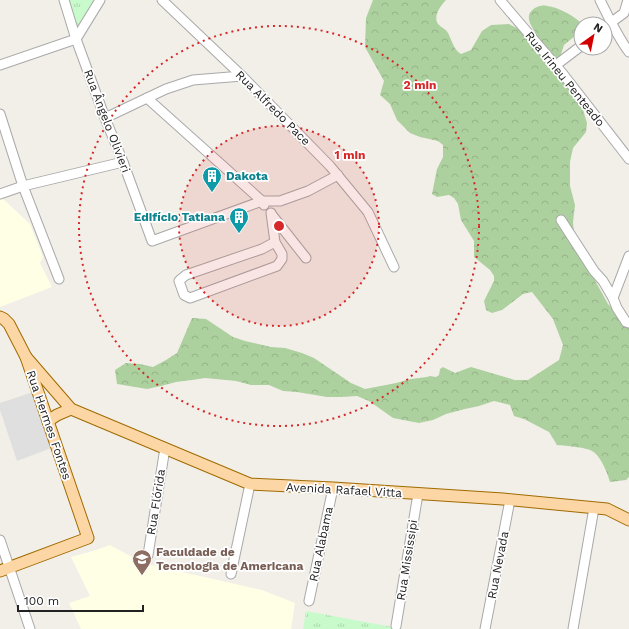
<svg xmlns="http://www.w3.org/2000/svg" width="629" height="629" viewBox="0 0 629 629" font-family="'Work Sans',sans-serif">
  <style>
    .residential { fill: #e0dfdf }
    .education { fill: #ffffe5 }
    .forest { fill: url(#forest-crowns) }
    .park { fill: url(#park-tufts) }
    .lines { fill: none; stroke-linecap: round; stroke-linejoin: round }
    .minor-casing { stroke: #a9a9a9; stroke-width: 11 }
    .major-casing { stroke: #a06b00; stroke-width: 13 }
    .minor { stroke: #fff; stroke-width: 9 }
    .major { stroke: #fcd6a4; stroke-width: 11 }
    .ring { fill: none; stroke: #d62828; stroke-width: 2; stroke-dasharray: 2 4 }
    .labels { text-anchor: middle; stroke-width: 3.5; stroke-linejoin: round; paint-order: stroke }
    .street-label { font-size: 12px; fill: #222; stroke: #fff }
    .culture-label { font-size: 12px; font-weight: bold; fill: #0d838f; stroke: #fff; text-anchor: start }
    .education-label { font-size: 12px; font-weight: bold; fill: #785e54; stroke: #fff; text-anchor: start }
    .centre { fill: #d62828; stroke: #fff; stroke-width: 2 }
    .ring-label { font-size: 12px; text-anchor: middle; font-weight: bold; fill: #d62828; stroke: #fff; stroke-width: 3.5; stroke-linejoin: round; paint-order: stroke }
  </style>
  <defs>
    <pattern id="forest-crowns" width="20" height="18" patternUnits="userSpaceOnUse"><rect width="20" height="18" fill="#add19e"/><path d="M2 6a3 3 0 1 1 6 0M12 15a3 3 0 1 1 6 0" fill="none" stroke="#95b388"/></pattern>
    <pattern id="park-tufts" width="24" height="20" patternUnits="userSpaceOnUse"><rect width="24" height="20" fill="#c8facc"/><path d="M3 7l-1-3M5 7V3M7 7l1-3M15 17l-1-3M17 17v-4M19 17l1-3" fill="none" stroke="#acd6af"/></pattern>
  </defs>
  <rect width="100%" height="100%" fill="#f2efe9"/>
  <path class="residential" d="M33,392L54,447L17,461L0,410V403Z"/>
  <g class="education">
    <path d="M2,198L30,224L43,257L40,263L52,287L0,307V199Z"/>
    <path d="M110,545L143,563L262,590L295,603L291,629H81L69,603L90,596L71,557L96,550Z"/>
  </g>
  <path class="forest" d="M373,0H446C440,6 432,18 439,25C442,28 446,29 448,33C452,41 454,50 461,54L471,50L482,31L491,25L509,24L526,33L535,35V32C530,24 524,15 535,8C538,6 543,5 547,6C558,7 574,16 581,23V31L564,45L559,60L567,86L583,110L587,123L586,132L573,148L570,162V186L575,205L573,222L574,236L582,257L608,304L624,321L629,324V477L626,480L610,482C607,472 602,460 595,453C589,447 566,446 557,445L549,432L524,419L514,416L510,405L494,401L479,406L465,409L446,414L433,420L419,423L393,418L369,401L357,396L341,397H327L297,392L283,391L269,385H251L236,381L205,378L192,380L176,382L161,386L147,389L117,384L115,370L126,363L140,364L153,367L166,360L177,353L192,318L206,319L233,337L245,341L271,347L285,348L302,353L314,358L351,383L365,389L396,383L411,379L427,377L430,376L436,377L439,375L440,369L443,367L455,373L471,367L515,380H528L559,360L563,345L553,319L532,292L523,294L502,310L492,313L486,310L484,301L494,281V276L490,270L474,257V241L461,220L458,204L454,198L449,195L437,197L432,194L437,169L443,157V145L438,141L420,137L410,133L397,120L390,104L380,95L384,81L365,47L366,18Z"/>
  <g class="park">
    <path d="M67,0H100L77,32Z"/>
    <path d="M306,611L403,629H303Z"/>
  </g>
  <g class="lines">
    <defs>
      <g id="minor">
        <path d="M64,0L76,39L105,118L123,162L152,241L262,201H280L308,191L338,175"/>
        <path d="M162,0L242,76L330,166L368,212L394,267"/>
        <path d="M500,0L563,74L629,159"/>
        <path d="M600,0C609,18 617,36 629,52"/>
        <path d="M605,27L624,13L628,0"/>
        <path d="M0,65L76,39L100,0"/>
        <path d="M556,65L581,46"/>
        <path d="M147,98L262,201L264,205"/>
        <path d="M0,114L23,186L59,279"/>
        <path d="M105,118L166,89L193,80L242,76"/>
        <path d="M0,194L23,186L123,162"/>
        <path d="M271,213L275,242L282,254V259L277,266L190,298L184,295L179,281L181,279L186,275L262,249L275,242"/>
        <path d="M272,215L306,258"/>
        <path d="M561,220L594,271L603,281L613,298"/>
        <path d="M629,256L613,298L617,308L626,322L629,323"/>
        <path d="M0,540L30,629"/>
        <path d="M148,555L165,448"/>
        <path d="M231,574L250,484"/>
        <path d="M309,601L333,488"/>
        <path d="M396,626L418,494"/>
        <path d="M485,629L510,500"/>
        <path d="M573,629L594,508"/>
      </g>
      <g id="major">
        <path d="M0,317L4,319L9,324L26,357L88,538L0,571"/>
        <path d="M26,357L71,409L250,484L333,488L503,499L607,509L629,520"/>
        <path d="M48,421L57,415L71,409"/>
      </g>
    </defs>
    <use href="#minor" class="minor-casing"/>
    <use href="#major" class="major-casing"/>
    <use href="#minor" class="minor"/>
    <use href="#major" class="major"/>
  </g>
  <circle cx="279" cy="226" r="100" fill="#d62828" fill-opacity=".12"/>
  <g class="ring">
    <circle cx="279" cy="226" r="100"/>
    <circle cx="279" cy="226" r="200"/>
  </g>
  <defs>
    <symbol id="building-pin" viewBox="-11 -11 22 30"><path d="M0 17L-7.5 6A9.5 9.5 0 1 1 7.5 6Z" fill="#0f9aa8" stroke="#fff"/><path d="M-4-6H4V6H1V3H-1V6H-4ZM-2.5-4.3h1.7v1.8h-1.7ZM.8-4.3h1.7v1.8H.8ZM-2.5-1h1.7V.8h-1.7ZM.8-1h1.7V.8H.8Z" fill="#fff"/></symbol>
    <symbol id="university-pin" viewBox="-11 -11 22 30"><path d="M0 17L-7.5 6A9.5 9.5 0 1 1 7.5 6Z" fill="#8d6e63" stroke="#fff"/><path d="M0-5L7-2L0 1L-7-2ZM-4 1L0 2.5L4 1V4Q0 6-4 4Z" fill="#fff"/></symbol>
  </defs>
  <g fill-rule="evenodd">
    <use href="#building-pin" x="201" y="165" width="22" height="30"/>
    <use href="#building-pin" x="228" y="206" width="22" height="30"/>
    <use href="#university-pin" x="131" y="548" width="22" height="30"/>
  </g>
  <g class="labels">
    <g class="street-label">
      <text transform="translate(565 79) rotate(51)" y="4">Rua Irineu Penteado</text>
      <text transform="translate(273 108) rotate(45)" y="4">Rua Alfredo Pace</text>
      <text transform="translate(107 121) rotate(69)" y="4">Rua Ângelo Olivieri</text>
      <text transform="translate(49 425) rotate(71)" y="4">Rua Hermes Fontes</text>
      <text transform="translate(344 490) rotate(3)" y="4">Avenida Rafael Vitta</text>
      <text transform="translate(156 502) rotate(-81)" y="4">Rua Flórida</text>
      <text transform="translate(321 544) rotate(-78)" y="4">Rua Alabama</text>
      <text transform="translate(407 560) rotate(-81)" y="4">Rua Mississipi</text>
      <text transform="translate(498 565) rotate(-79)" y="4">Rua Nevada</text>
    </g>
    <g class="culture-label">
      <text x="226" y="180">Dakota</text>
      <text x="225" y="221" text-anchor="end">Edifício Tatiana</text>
    </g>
    <g class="education-label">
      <text x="156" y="556">Faculdade de<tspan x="156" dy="14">Tecnologia de Americana</tspan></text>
    </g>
  </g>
  <circle cx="279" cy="226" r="6" class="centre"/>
  <g class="ring-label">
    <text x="420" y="89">2 min</text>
    <text x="350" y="159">1 min</text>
  </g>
  <g transform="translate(593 36) rotate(33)"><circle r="19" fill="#ffffff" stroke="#a7a7a7"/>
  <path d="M0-3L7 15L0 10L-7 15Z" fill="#d40000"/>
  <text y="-6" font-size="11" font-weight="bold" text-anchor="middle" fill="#222222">N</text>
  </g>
  <path d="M18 605v6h125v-6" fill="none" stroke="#222222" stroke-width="2"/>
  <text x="24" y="605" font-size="12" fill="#222222" stroke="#ffffff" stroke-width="3" paint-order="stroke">100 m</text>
</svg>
